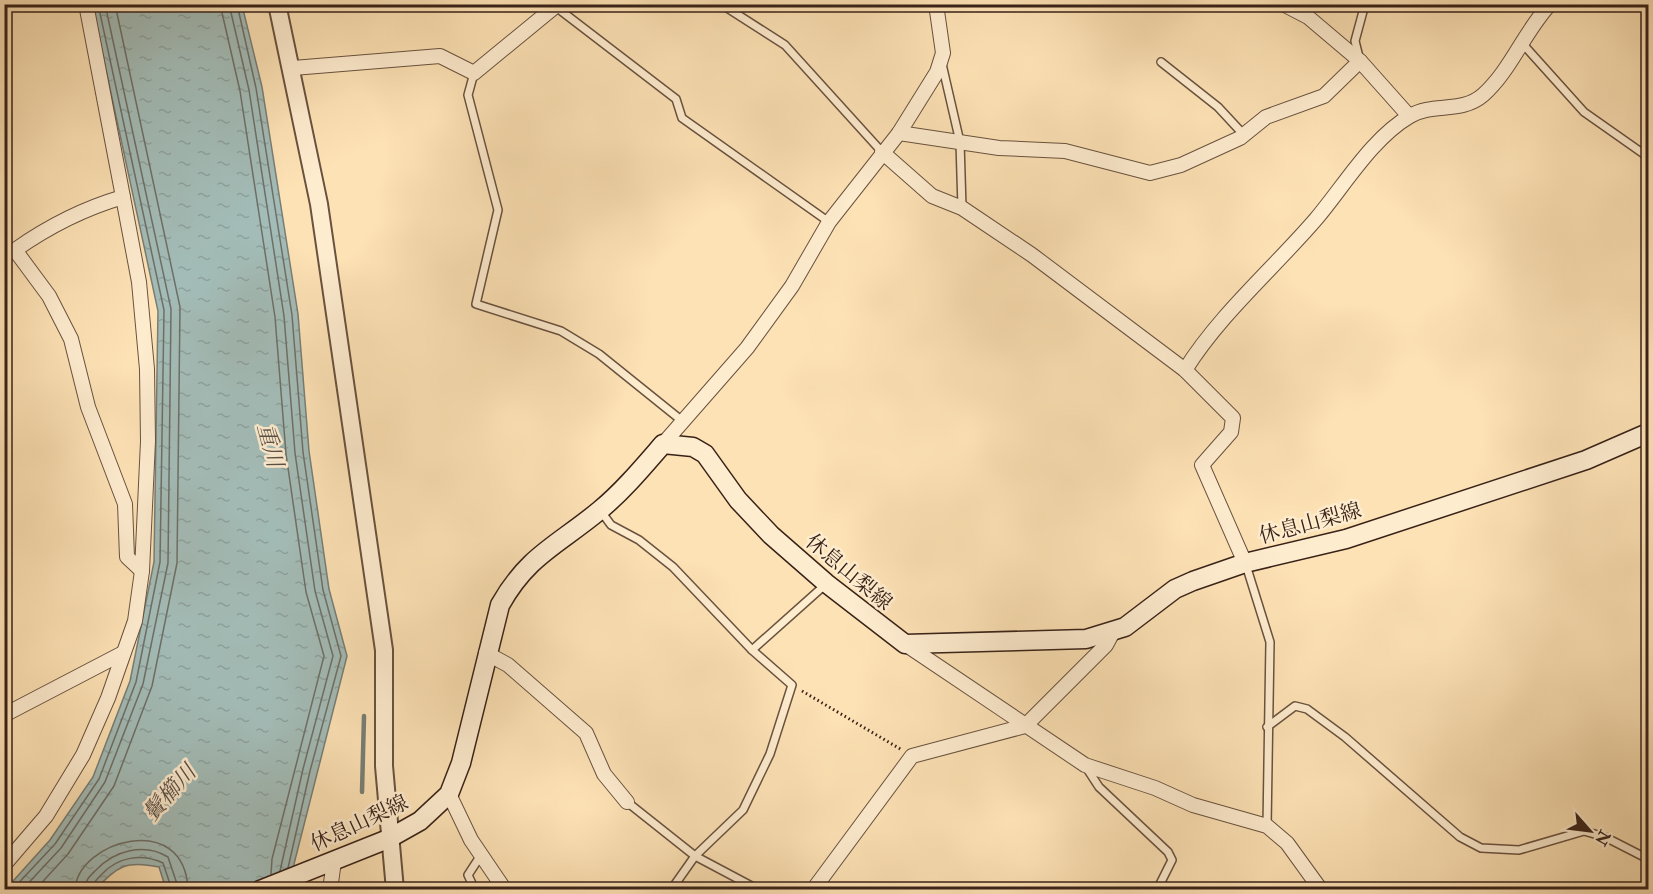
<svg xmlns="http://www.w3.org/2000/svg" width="1653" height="894" viewBox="0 0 1653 894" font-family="'IM FELL Double Pica','Noto Serif JP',serif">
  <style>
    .water { fill: url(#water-ripples); stroke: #787e77; stroke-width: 1.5 }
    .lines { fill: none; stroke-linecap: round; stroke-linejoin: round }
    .shore { stroke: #6e6f68; stroke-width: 1.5 }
    .stream { stroke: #787e77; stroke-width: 4.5 }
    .service-casing { stroke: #69523f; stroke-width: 10 }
    .minor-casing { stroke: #69523f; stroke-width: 16 }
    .tertiary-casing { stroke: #69523f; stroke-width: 20 }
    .secondary-casing { stroke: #382218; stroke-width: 21 }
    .path { stroke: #382218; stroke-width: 3; stroke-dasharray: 1.5 3; stroke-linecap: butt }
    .service { stroke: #feeccf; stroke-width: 7 }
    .minor { stroke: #feeccf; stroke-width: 14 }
    .tertiary { stroke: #feeccf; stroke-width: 16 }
    .secondary { stroke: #feeccf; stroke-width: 18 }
    .labels { text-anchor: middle; stroke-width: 5; stroke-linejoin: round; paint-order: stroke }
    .street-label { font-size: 21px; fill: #382218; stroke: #feeccf }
    .water-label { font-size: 22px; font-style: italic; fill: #585048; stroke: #feeccf }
  </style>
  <defs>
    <pattern id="water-ripples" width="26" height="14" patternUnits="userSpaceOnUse" patternTransform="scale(1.5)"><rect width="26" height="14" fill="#a3bcb7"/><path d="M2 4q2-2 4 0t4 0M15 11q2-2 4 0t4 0" fill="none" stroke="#8da19d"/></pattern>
  </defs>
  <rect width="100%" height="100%" fill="#fde2b5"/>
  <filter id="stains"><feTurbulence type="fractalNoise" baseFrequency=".00333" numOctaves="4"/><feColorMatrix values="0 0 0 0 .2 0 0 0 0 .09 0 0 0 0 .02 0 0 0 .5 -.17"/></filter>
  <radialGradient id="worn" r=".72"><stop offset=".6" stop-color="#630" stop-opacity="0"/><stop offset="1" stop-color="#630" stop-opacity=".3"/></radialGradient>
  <path class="water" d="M92,5H242L262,87L298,314L309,451L329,589L347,656L294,864L293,889H166L159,867C126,860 118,866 96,889L5,890L50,840L93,777L130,681L154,562L158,311Z"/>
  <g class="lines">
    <g class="shore">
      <path d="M220,4L240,91L275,317L286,454L306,592L324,656L272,859L271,874"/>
      <path d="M229,4L249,90L284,316L295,453L315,591L333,656L303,769L280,871"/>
      <path d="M237,4L256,88L292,315L303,452L323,590L341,656L310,771L288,868"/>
      <path d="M12,890L55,844L99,779L136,682L160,562L164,310L98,4"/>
      <path d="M22,890L61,848L105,782L143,684L168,563L171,309L105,4"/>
      <path d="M35,890L68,854L114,786L152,686L177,563L180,307L115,4"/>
      <path d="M75,890C77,841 185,809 188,890"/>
      <path d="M84,890C85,880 90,876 96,870C114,851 144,842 168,857L179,890"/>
      <path d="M92,890C93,883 97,879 102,874C118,857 141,853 163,863L172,890"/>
    </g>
    <path class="stream" d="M362,792L364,716"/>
    <defs>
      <g id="service">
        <path d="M721,4L785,45L882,152"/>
        <path d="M556,7L676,99L682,118L829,222"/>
        <path d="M1522,43L1584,112L1648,157"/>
        <path d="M1359,57L1355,41L1365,4"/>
        <path d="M1161,62L1218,107L1244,135"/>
        <path d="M942,64L960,142L962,208"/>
        <path d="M474,73L468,95L498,210L476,304L561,331L599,354L681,420"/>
        <path d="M4,259L15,250"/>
        <path d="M600,510L611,525L639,540L673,567L752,650L792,685L770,754L743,810L695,856L671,890"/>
        <path d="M1246,565L1270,642L1267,826"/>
        <path d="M752,650L826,584"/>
        <path d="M1267,727L1295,706L1307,709L1345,737L1460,837L1481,848L1519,850L1584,831L1605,837L1648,859"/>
        <path d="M1086,767L1099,787L1168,852L1172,860L1157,890"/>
        <path d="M627,802L695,856L759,890"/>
        <path d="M475,890L468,875L481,855"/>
      </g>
      <g id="minor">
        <path d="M86,4L123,197C82,209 49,226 15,250L49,296L71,339L88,407L125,504L127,557L142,571"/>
        <path d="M1283,4L1308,17L1360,61L1409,116"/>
        <path d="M293,68L440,56L474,73L558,4"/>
        <path d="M899,133L999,148L1065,151L1150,173L1181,165L1240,138L1266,117L1324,96L1360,61"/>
        <path d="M882,152L932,196L962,208L1032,255L1185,370L1233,418L1231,432L1202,465L1245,563"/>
        <path d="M1185,370C1220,314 1273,269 1316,219C1344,186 1372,138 1410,116C1433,102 1461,114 1483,95C1511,70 1524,32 1550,4"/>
        <path d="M663,444L747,348L792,286L829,222L899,133L937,72L943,53L936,4"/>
        <path d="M905,644L1085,765L1155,788L1193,805L1267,826L1287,843L1321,890"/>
        <path d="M486,653L508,665L586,733L604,774L627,802"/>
        <path d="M4,715L123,653"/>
        <path d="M449,794L471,840L505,890"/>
        <path d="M4,865L46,816L83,755L108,698L135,621L142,571L148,441L147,369L139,282L123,197"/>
        <path d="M330,890L334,861"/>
        <path d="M813,890L912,756L1025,726L1106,645L1113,632"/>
      </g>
      <path id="tertiary" d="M277,4L319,204L384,650V766L395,890"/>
      <path id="secondary" d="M260,890L388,839L420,821L449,794L461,763L500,605C528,555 558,545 600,510C623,491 643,467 663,444L693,447L705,454L738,500L771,535L826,583L905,644L1086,639L1125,627L1175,589L1193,581L1245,563L1346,539L1586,460L1648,433"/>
    </defs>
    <use href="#service" class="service-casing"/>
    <use href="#minor" class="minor-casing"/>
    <use href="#tertiary" class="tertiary-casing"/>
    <use href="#secondary" class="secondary-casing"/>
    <path class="path" d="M802,691L902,750"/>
    <use href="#service" class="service"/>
    <use href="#minor" class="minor"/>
    <use href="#tertiary" class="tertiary"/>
    <use href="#secondary" class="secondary"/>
  </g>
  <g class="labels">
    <g class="street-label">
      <text transform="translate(1310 523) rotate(-15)" y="7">休息山梨線</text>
      <text transform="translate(849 572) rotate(40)" y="7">休息山梨線</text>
      <text transform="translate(359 823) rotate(-25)" y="7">休息山梨線</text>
    </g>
    <g class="water-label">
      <text transform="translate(271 445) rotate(75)" y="8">重川</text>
      <text transform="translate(169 792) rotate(-48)" y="8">鬢櫛川</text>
    </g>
  </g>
  <rect width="1653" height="894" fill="none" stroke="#fde2b5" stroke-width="24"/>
  <rect x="6" y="6" width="1641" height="882" fill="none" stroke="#382218" stroke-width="3"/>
  <rect x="12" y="12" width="1629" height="870" fill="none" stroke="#382218" stroke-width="1.5"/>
  <g transform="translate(1590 831) rotate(118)" stroke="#feeccf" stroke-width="4.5" paint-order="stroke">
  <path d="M0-4.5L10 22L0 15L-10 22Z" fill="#382218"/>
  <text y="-9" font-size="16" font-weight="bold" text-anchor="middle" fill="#382218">N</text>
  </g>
  <rect width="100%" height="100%" filter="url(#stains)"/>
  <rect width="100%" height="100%" fill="url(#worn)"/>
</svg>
